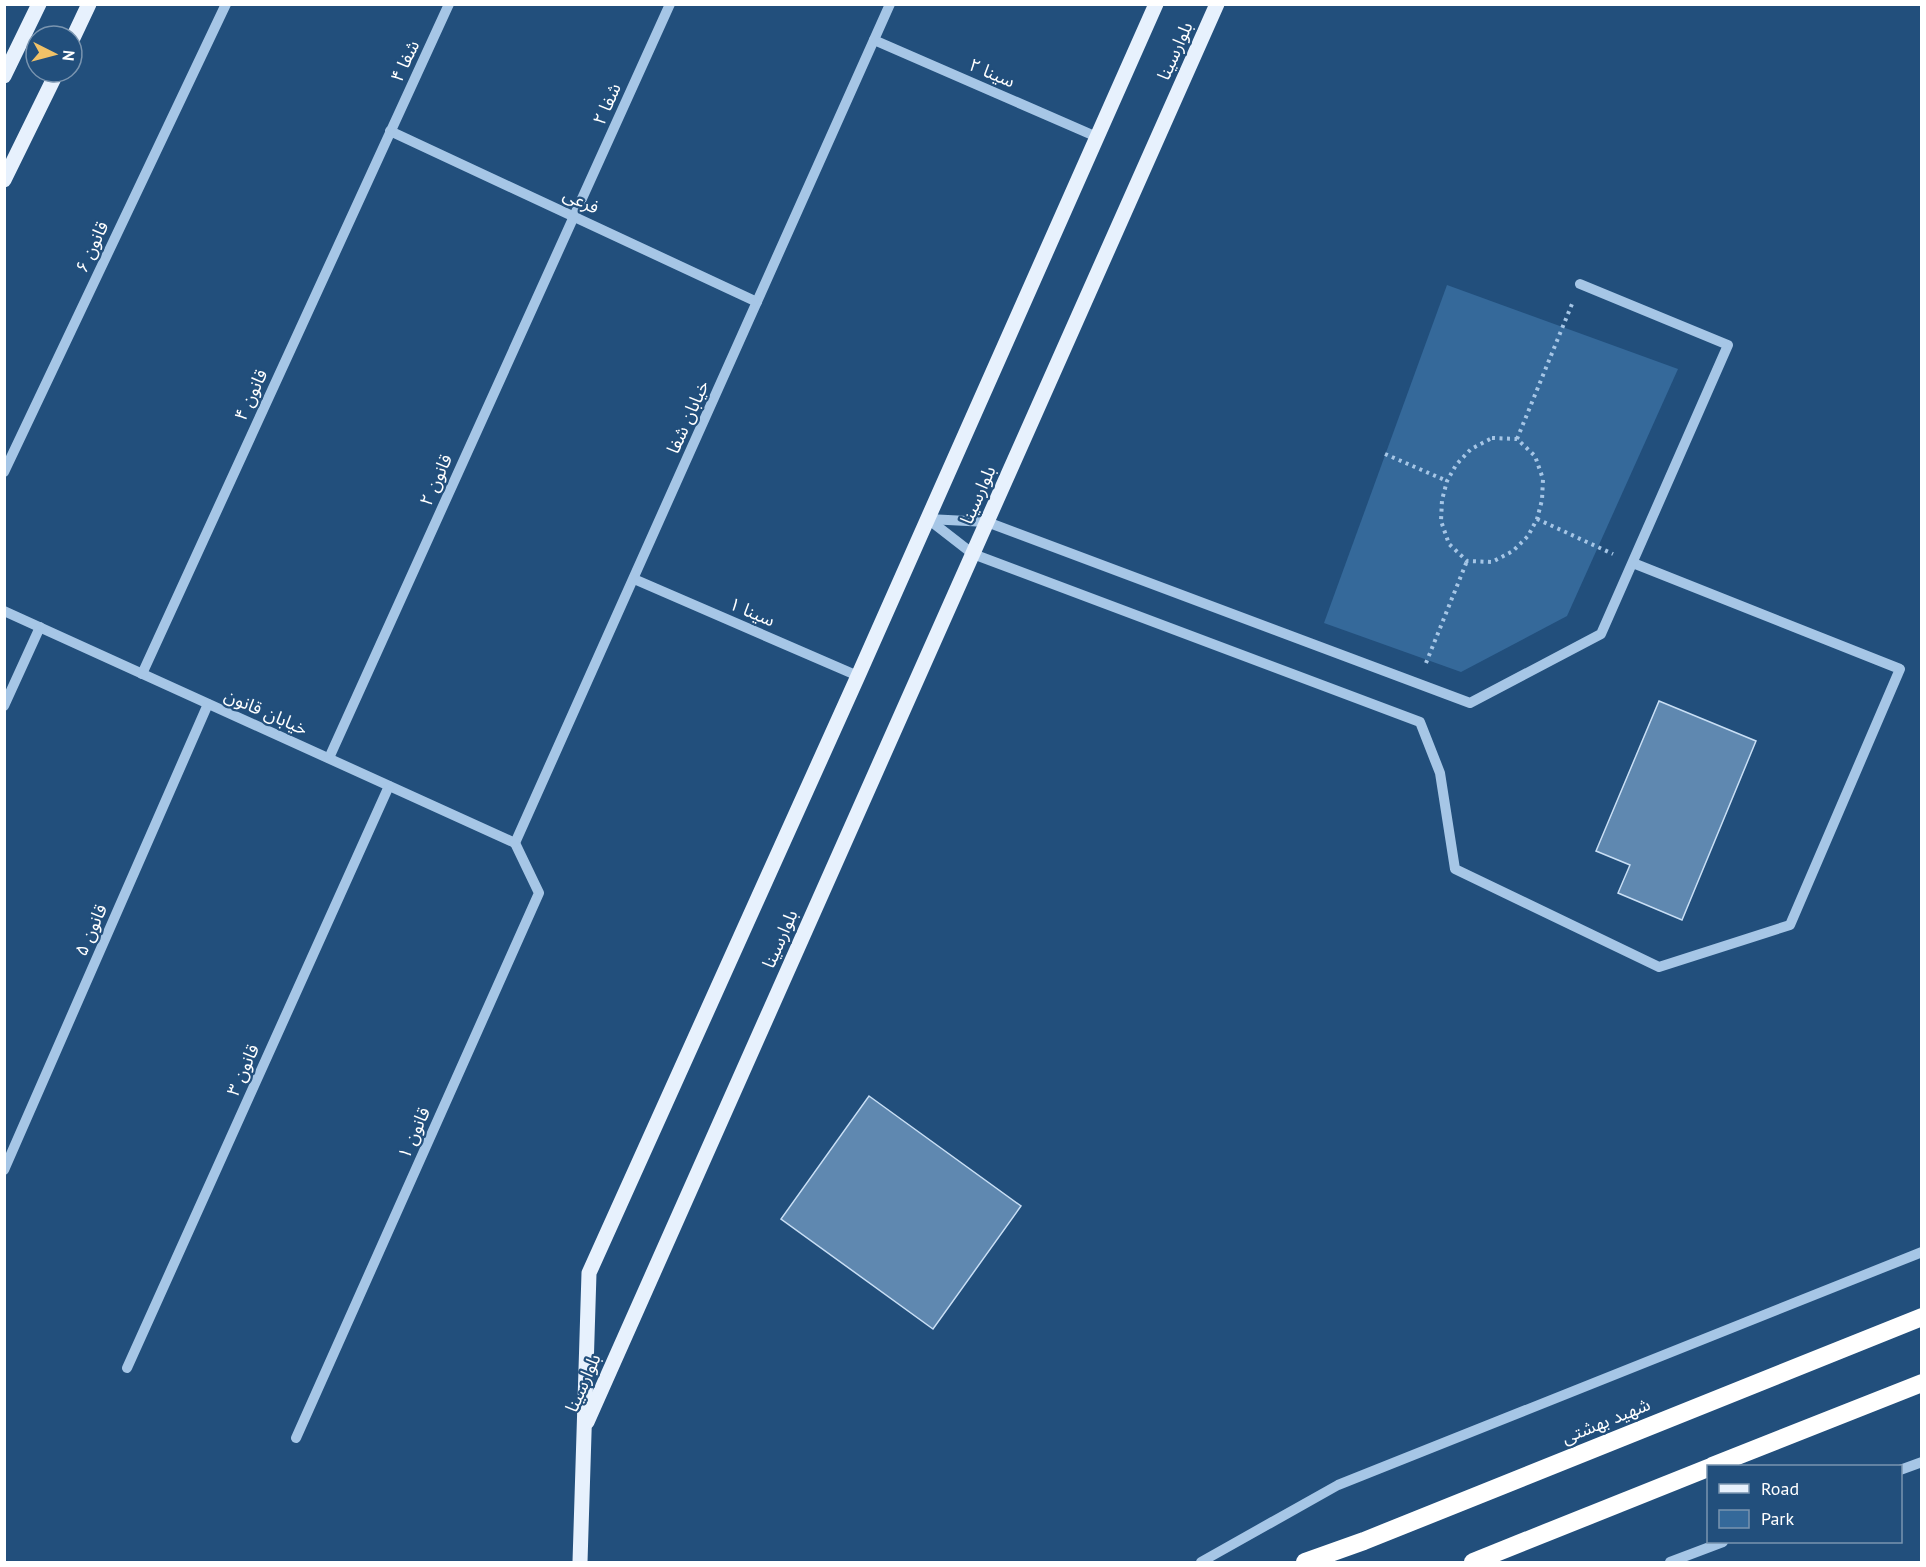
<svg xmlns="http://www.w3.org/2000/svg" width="1926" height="1567" viewBox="0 0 1926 1567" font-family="'PT Sans','Noto Sans Arabic',sans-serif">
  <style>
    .green { fill: #35699a }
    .building { fill: #5f88b0; stroke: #c9dff5; stroke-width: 1.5 }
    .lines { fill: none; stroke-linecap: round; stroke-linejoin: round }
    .path { stroke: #a6c6e6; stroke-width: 4; stroke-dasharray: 3 4.5; stroke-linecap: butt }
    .minor { stroke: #a6c6e6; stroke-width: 10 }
    .major { stroke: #e7f1fd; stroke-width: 15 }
    .highway { stroke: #fff; stroke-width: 18 }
    .labels { text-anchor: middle; stroke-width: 4.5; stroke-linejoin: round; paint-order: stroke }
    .street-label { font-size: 18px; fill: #fff; stroke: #224f7c }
  </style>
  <rect width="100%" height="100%" fill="#224f7c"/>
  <path class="green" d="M1447,285L1678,369L1567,616L1461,672L1324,623Z"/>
  <g class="building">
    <path d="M1659,701L1756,741L1682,920L1618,893L1630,865L1596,851Z"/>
    <path d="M869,1096L1021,1206L933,1329L781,1219Z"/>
  </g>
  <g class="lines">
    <g class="path">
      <path d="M1492,438L1517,439L1535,456L1543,479L1542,500L1537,519L1528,536L1513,551L1492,562L1467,561L1449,544L1441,521L1442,500L1447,481L1456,465L1471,449Z"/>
      <path d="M1517,439L1572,304"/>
      <path d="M1385,454L1447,481"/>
      <path d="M1537,519L1613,554"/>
      <path d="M1426,663L1467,561"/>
    </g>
    <g class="minor">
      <path d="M874,40L1097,137"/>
      <path d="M390,131L757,302"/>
      <path d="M4,472L226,4"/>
      <path d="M928,519L973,554L1420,722L1440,773L1455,869L1659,967L1790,925L1900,669L1633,563"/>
      <path d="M928,519L987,522L1470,703L1601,634L1728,345L1580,284"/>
      <path d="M634,579L858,676"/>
      <path d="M4,611L515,843"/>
      <path d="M142,674L449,4"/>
      <path d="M4,706L40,627"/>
      <path d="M329,758L670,4"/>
      <path d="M515,843L890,4"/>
      <path d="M4,1170L208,704"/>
      <path d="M127,1368L389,786"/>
      <path d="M296,1438L539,893L515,843"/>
      <path d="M1900,1470L1922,1462"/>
      <path d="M1201,1562L1338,1485L1922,1252"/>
      <path d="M1670,1562L1723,1542"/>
    </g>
    <g class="major">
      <path d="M72,40L89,4"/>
      <path d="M4,76L39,4"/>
      <path d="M4,180L57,72"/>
      <path d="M587,1422L1217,4"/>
      <path d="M580,1562L589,1273L858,676L1156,4"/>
    </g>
    <g class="highway">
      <path d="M1712,1466L1922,1383"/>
      <path d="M1305,1562L1364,1541L1922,1317"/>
      <path d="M1473,1562L1708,1468"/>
    </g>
  </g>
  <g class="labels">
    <g class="street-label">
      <text transform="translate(1175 51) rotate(-66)" y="6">بلوارسینا</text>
      <text transform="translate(405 61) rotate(-65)" y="6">شفا ۴</text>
      <text transform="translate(992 73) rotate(23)" y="6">سینا ۲</text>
      <text transform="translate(607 104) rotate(-66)" y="6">شفا ۲</text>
      <text transform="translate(581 201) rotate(25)" y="6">فرعی</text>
      <text transform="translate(92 247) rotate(-65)" y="6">قانون ۶</text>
      <text transform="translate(251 395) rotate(-65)" y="6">قانون ۴</text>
      <text transform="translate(688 417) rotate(-66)" y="6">خیابان شفا</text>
      <text transform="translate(436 480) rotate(-66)" y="6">قانون ۲</text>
      <text transform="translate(978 495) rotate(-66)" y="6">بلوارسینا</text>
      <text transform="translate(752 612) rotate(23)" y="6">سینا ۱</text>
      <text transform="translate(266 712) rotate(24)" y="6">خیابان قانون</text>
      <text transform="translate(91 930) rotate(-66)" y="6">قانون ۵</text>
      <text transform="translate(780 939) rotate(-66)" y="6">بلوارسینا</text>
      <text transform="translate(243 1070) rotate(-66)" y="6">قانون ۳</text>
      <text transform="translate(414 1133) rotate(-66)" y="6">قانون ۱</text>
      <text transform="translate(583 1383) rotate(-66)" y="6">بلوارسینا</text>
      <text transform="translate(1606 1421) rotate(-22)" y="6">شهید بهشتی</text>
    </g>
  </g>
  <rect width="1926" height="1567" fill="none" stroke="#ffffff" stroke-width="12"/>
  <rect x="1707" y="1465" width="195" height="78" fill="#224f7c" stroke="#7a95b0" stroke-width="1.5"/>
  <rect x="1719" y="1484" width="30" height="9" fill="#e7f1fd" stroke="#7a95b0" stroke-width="1.5"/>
  <text x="1761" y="1495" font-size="18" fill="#ffffff">Road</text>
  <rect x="1719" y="1510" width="30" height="18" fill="#35699a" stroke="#7a95b0" stroke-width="1.5"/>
  <text x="1761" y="1525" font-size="18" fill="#ffffff">Park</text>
  <g transform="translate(54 54) rotate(96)"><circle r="28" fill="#224f7c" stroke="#7a95b0" stroke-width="1.5"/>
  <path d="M0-4.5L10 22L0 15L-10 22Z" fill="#f1c268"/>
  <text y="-9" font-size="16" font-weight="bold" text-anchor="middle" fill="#ffffff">N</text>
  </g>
</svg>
